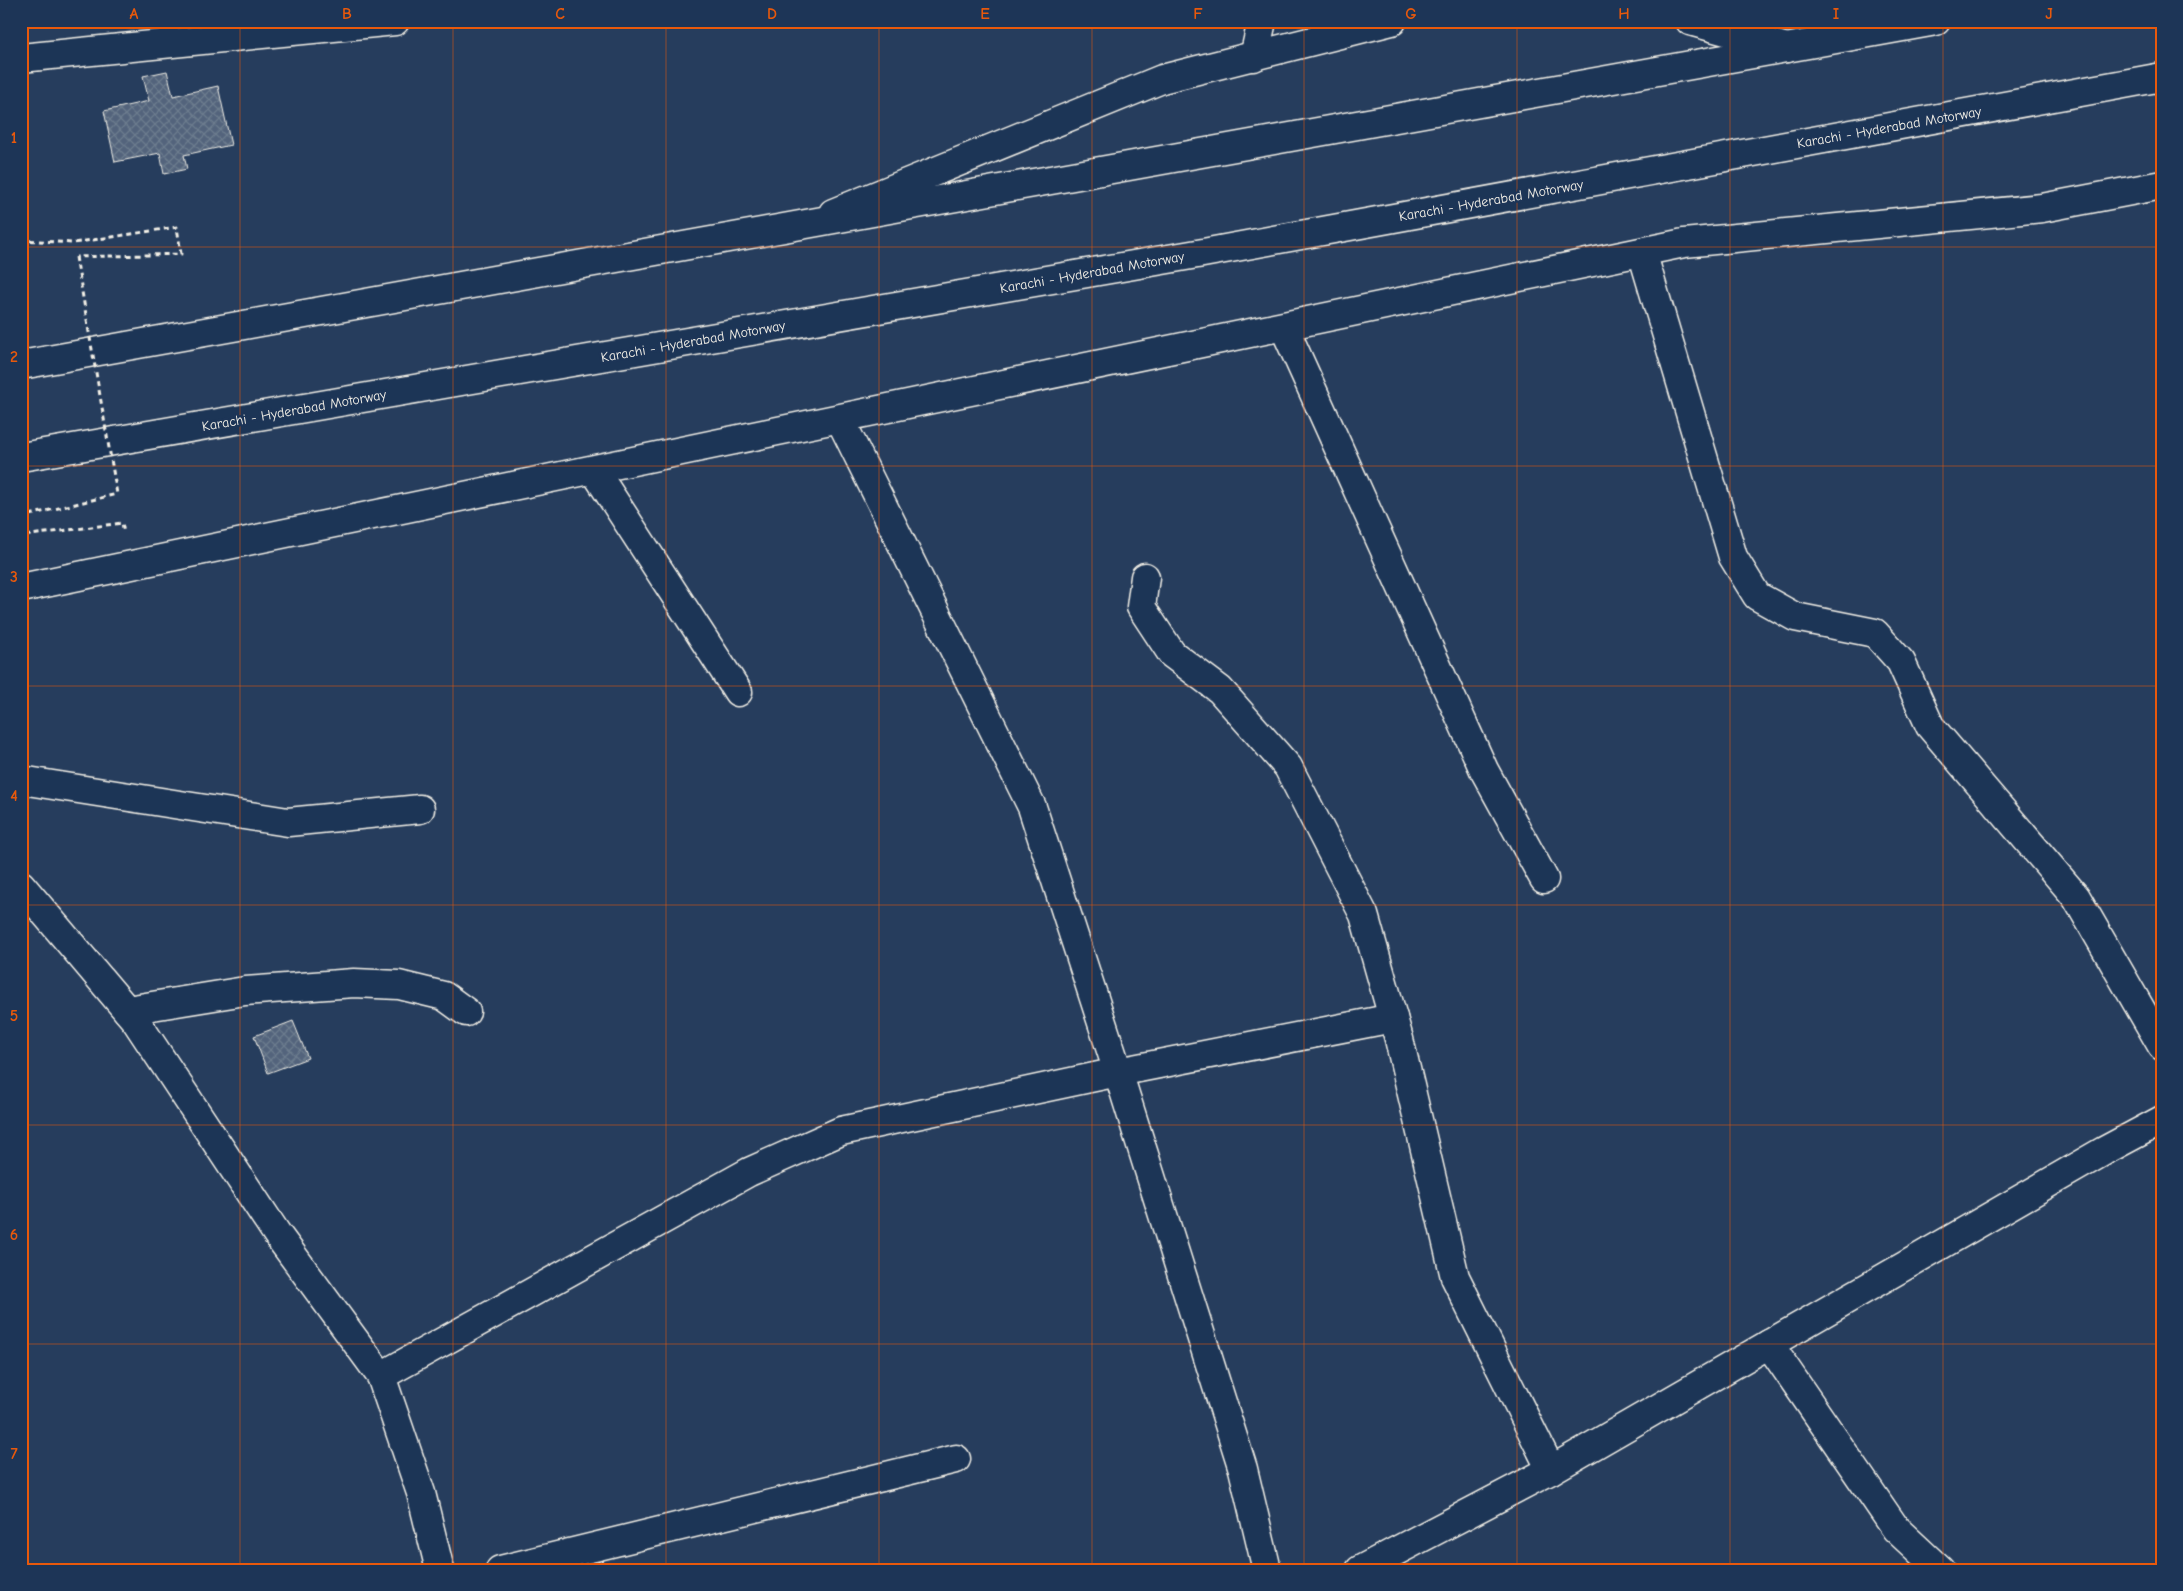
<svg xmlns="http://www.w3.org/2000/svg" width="2183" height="1591" viewBox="0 0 2183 1591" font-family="'Comic Neue',sans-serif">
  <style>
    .building { fill: url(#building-cross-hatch); stroke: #f4f1e8 }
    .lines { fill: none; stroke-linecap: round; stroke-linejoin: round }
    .minor-casing { stroke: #f4f1e8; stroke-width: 31 }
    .highway-casing { stroke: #f4f1e8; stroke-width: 31 }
    .path { stroke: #f4f1e8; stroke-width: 3; stroke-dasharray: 5 4; stroke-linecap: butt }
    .minor { stroke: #1d3557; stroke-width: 28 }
    .highway { stroke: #1d3557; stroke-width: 28 }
    .path-bridge { stroke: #f4f1e8; stroke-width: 3; stroke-dasharray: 5 4; stroke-linecap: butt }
    .grid { fill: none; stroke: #e8590c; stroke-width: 1; stroke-opacity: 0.55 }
    .labels { text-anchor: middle; stroke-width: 5; stroke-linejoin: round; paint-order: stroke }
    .street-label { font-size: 14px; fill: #f4f1e8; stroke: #1d3557 }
    .neatline { fill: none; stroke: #e8590c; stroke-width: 2 }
    .grid-label { font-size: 16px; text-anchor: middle; font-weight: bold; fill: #e8590c }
  </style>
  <defs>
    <pattern id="building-cross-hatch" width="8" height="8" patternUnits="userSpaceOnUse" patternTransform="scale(1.25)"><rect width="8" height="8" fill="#52647b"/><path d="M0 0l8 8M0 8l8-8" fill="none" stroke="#6c7b8e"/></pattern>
  </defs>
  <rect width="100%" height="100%" fill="#263d5d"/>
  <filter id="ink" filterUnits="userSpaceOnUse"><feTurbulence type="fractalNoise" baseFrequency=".02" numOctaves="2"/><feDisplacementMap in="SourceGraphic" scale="10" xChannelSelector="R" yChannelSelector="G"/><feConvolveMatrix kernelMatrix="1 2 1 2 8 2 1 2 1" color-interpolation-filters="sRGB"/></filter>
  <g filter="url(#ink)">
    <g class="building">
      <path d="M167,71L173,96L218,86L231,145L184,155L187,169L164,174L160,153L115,162L104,111L149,101L143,76Z"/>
      <path d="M293,1021L308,1058L268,1073L254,1036Z"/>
    </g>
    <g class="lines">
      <defs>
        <g id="minor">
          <path d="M1690,21L1787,48"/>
          <path d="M1254,57L1262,21"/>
          <path d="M21,58L395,21"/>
          <path d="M833,213L1162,79L1392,21"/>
          <path d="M1642,252L1733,557L1757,596L1795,617L1875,633L1901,662L1930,726L2076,897L2162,1046"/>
          <path d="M1284,327L1484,770L1544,879"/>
          <path d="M840,419L1032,807L1118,1072L1243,1469L1267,1570"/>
          <path d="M594,470L738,692"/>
          <path d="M1145,577L1141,607L1172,654L1220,690L1288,767L1364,915L1399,1039L1455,1277L1551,1470"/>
          <path d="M21,588L1684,243L2042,208L2162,185"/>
          <path d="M21,780L288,822L420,809"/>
          <path d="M21,885L136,1021L277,1234L381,1376L421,1493L440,1570"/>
          <path d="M127,1010L245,991L354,983L399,985L444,996L466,1012"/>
          <path d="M1769,1344L1896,1529L1940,1570"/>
          <path d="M381,1376L749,1172L841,1131L1118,1072L1393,1018"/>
          <path d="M500,1570L956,1459"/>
          <path d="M1360,1570L1551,1470L2104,1151L2162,1120"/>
        </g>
        <g id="highway">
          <path d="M21,365L1936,21"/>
          <path d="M21,457L1203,253L2162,77"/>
        </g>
      </defs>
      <use href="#minor" class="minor-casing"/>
      <use href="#highway" class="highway-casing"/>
      <g class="path">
        <path d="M21,240L73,243L177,227L181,254L76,257"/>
        <path d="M21,517L117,494"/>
        <path d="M21,530L23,536L122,523L124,533"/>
      </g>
      <use href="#minor" class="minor"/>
      <use href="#highway" class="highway"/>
      <path class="path-bridge" d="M76,257L117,494"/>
    </g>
  </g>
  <path class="grid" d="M240,21V1570M453,21V1570M666,21V1570M879,21V1570M1092,21V1570M1304,21V1570M1517,21V1570M1730,21V1570M1943,21V1570M21,247H2162M21,466H2162M21,686H2162M21,905H2162M21,1125H2162M21,1344H2162"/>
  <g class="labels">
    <g class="street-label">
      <text transform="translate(1889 127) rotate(-10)" y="5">Karachi - Hyderabad Motorway</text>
      <text transform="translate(1491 200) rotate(-10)" y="5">Karachi - Hyderabad Motorway</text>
      <text transform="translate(1092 272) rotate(-10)" y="5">Karachi - Hyderabad Motorway</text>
      <text transform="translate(693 341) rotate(-10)" y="5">Karachi - Hyderabad Motorway</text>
      <text transform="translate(294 410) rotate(-10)" y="5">Karachi - Hyderabad Motorway</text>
    </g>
  </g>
  <rect width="2183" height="1591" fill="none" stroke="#1d3557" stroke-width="55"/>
  <rect x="28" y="28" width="2128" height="1536" class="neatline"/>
  <g class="grid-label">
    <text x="134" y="19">A</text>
    <text x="347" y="19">B</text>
    <text x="560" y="19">C</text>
    <text x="772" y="19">D</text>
    <text x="985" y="19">E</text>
    <text x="1198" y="19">F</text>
    <text x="1411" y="19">G</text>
    <text x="1624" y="19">H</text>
    <text x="1836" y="19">I</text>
    <text x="2049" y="19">J</text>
    <text x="14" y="143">1</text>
    <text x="14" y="362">2</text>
    <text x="14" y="582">3</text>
    <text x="14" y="801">4</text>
    <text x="14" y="1021">5</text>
    <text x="14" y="1240">6</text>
    <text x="14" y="1459">7</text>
  </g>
</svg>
